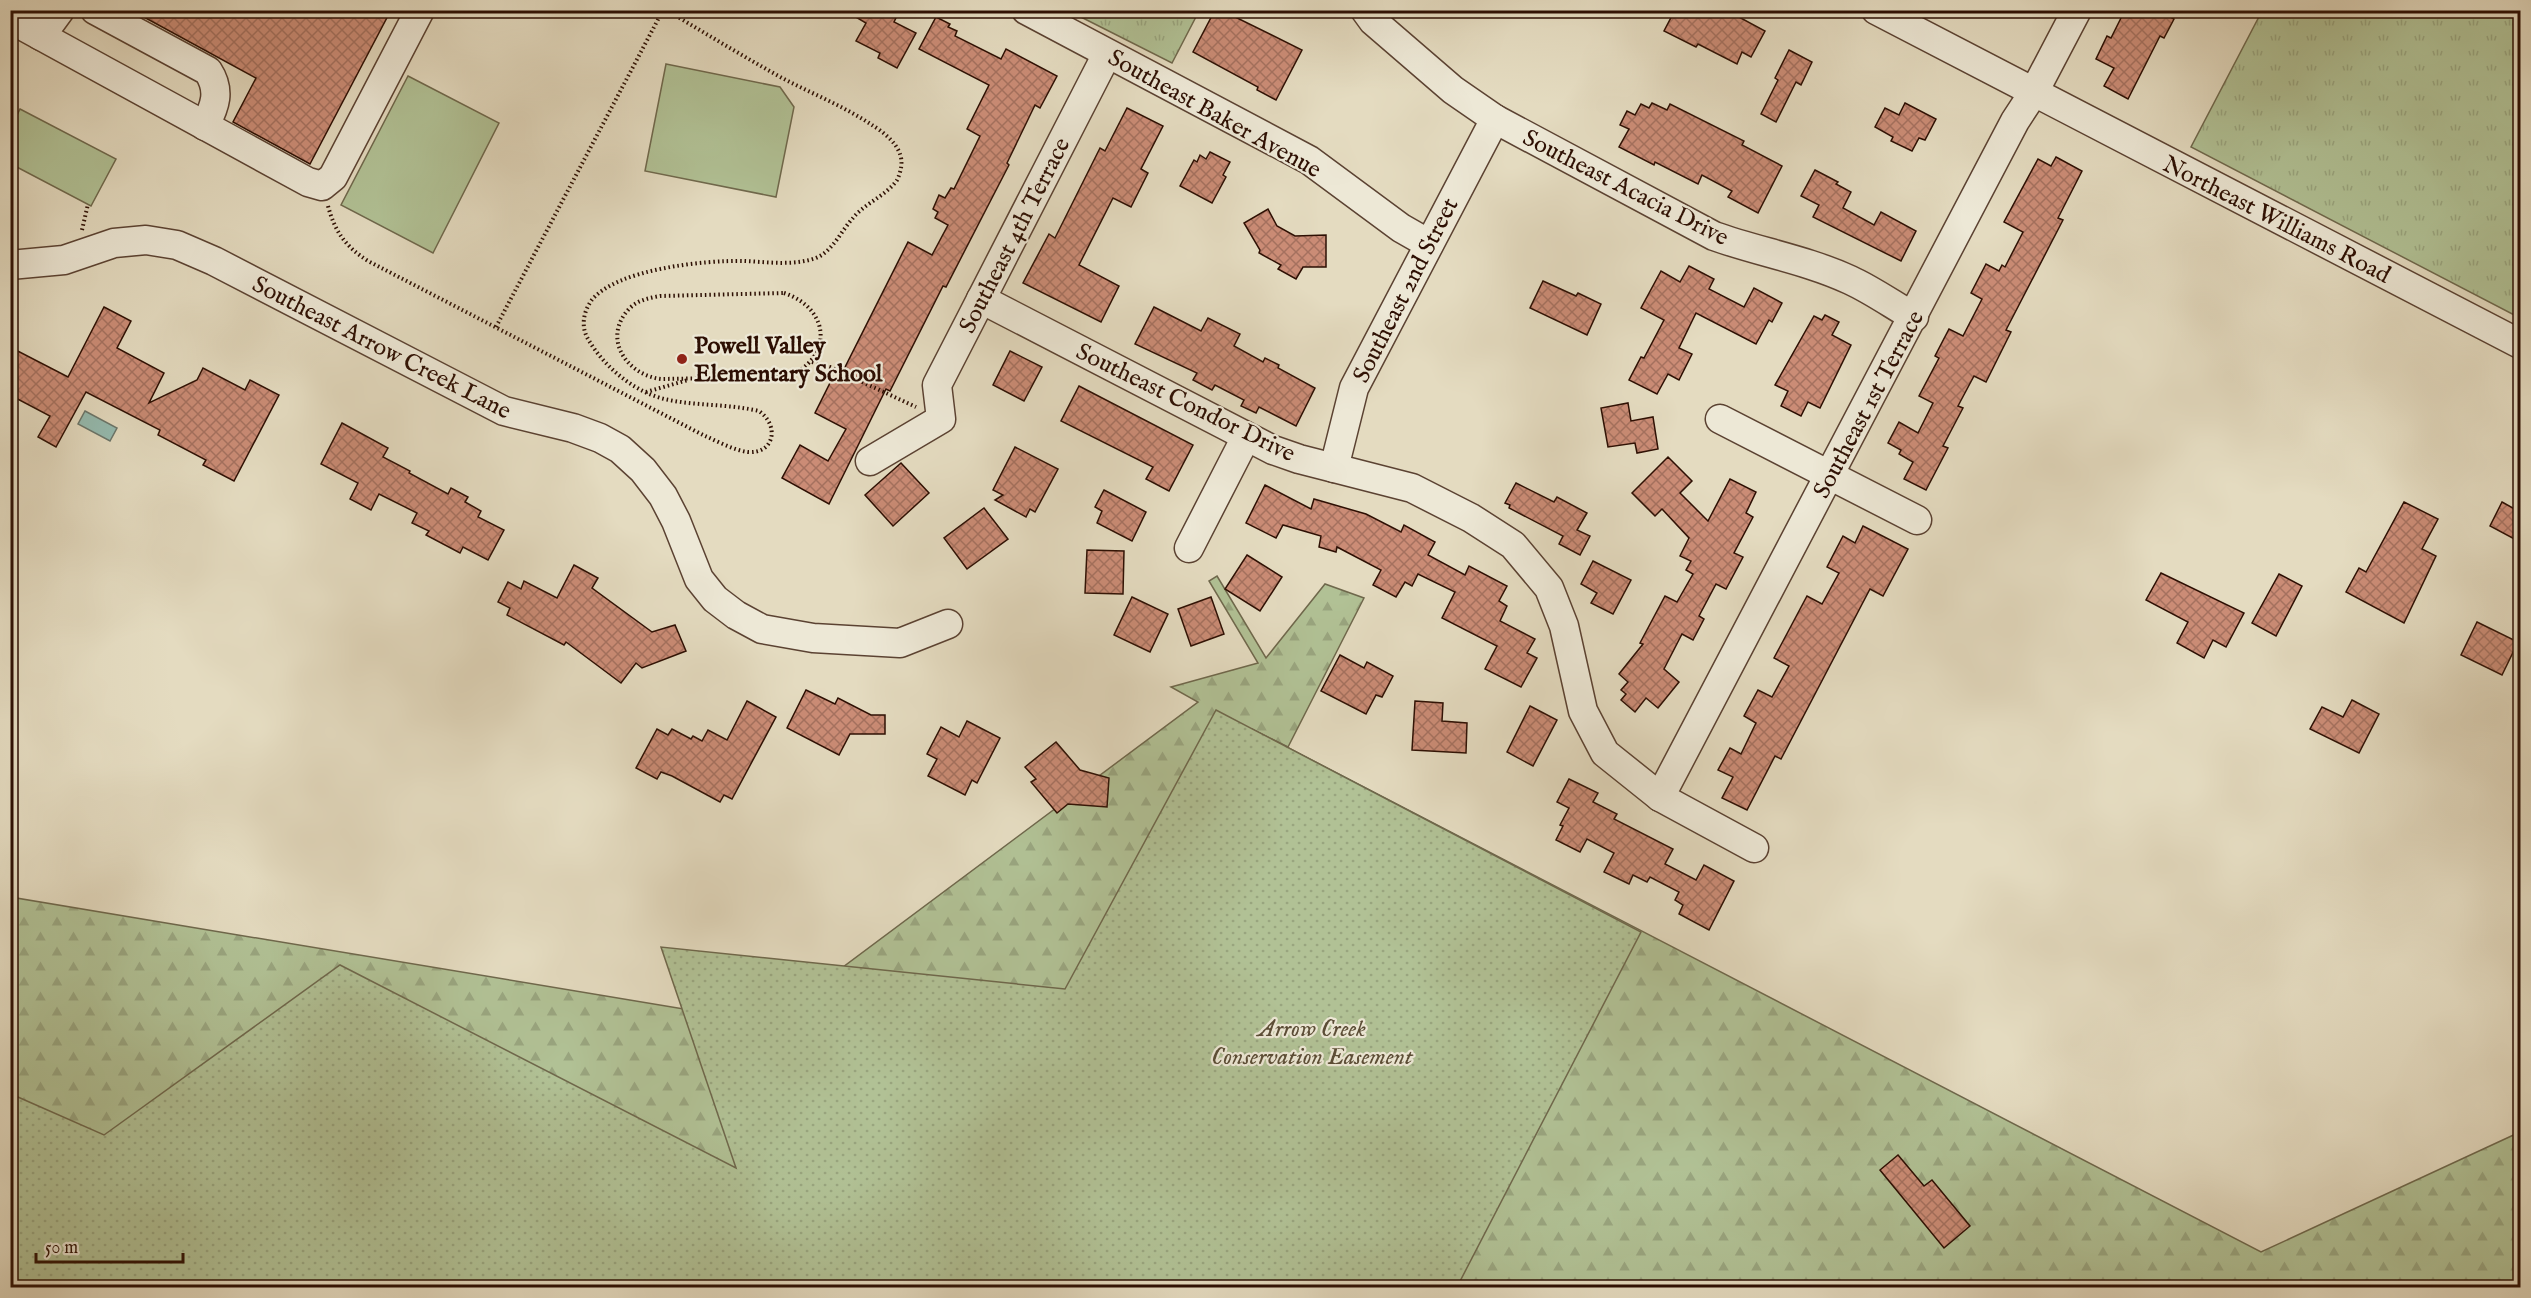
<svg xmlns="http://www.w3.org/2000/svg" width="2531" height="1298" viewBox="0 0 2531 1298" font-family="'IM FELL English',serif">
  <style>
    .grass { fill: url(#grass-tufts); stroke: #6f684c; stroke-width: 1.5 }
    .forest { fill: url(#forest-firs); stroke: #6f684c; stroke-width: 1.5 }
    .park { fill: url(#park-dots); stroke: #6f684c; stroke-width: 1.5 }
    .garden { fill: #b1c195; stroke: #6f684c; stroke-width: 1.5 }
    .water { fill: #95bbb0; stroke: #6b766b; stroke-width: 1.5 }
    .building { fill: url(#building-cross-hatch); stroke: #2d0f03; stroke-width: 1.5 }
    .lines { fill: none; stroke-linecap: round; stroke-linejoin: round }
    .minor-casing { stroke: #5b4232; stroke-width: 31 }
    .path { stroke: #2d0f03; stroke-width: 4; stroke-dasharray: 1.5 3; stroke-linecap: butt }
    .minor { stroke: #ede8d6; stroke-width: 28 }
    .poi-dot { fill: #8f2418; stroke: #ede8d6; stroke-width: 2 }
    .labels { text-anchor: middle; stroke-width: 4.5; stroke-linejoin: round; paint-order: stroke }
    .street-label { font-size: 24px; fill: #2d0f03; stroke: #ede8d6 }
    .poi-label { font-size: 24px; font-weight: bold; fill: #2d0f03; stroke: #ede8d6; text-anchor: start }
    .park-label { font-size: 24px; font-style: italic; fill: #5b4d36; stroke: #ede8d6 }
  </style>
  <defs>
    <pattern id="grass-tufts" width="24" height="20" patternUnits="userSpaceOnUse" patternTransform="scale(1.5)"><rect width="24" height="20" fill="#b1c195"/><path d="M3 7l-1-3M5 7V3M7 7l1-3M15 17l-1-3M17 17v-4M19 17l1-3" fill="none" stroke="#99a57f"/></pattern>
    <pattern id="forest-firs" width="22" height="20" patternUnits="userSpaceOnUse" patternTransform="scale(1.5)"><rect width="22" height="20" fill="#b1c195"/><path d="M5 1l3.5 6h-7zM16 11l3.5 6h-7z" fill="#99a57f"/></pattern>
    <pattern id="park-dots" width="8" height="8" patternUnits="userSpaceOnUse" patternTransform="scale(1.5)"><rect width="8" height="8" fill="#b1c195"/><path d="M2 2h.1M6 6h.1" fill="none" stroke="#99a57f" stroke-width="1.8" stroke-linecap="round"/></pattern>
    <pattern id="building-cross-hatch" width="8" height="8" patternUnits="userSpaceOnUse" patternTransform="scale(1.5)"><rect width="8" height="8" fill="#cb8c76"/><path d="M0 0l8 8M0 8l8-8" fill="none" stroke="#a5715f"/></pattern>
  </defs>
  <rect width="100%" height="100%" fill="#e4dbc0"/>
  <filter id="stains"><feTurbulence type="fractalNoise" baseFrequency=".00333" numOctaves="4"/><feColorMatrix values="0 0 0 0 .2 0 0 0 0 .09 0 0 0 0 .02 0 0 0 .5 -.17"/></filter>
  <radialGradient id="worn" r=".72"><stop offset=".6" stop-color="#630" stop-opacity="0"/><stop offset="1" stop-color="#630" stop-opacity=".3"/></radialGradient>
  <g class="grass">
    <path d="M1069,11H1199L1172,63Z"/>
    <path d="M2262,11H2520V318L2191,147Z"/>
  </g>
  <path class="forest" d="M1217,576L1266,658L1325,584L1364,598L1288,747L1252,729L2261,1252L2520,1132V1287H11L10,897L768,1023L1198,702L1171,687L1258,663L1209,581Z"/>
  <path class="park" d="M1216,710L1641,932L1457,1287H11V1094L104,1135L340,965L736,1168L661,947L1065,989Z"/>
  <g class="garden">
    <path d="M666,64L780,87L794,107L776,197L645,171Z"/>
    <path d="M408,76L499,123L433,253L341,205Z"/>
    <path d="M20,109L116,159L91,206L11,164V128Z"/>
  </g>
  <path class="water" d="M85,411L117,428L110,441L78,424Z"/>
  <g class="building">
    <path d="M131,10H391L310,164L233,122L256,78Z"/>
    <path d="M844,10H900L894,22L916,33L897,68L878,58L880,53L856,41L866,23Z"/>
    <path d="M1215,10H1221L1302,50L1276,100L1257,90L1258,87L1193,52Z"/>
    <path d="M1675,10H1726L1765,31L1751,57L1742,52L1737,64L1698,44L1696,47L1664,31Z"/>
    <path d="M2125,10H2158L2174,19L2164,38L2160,36L2128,99L2104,86L2114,68L2096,59L2107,36L2111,38Z"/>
    <path d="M936,17L950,24L948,27L957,31L955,36L1001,59L1006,49L1057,76L1040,108L1035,105L1007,163L1009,165L946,287L943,286L890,391L886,389L829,504L782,478L800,445L828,461L846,429L815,413L832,379L838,381L908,242L932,255L948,225L935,218L938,212L933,209L939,195L945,198L951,188L954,189L980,136L967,129L989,85L919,49Z"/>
    <path d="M1789,50L1812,62L1801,85L1796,82L1776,122L1761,114L1778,80L1775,78Z"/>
    <path d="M1652,103L1667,110L1670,104L1744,141L1742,145L1782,166L1758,213L1728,197L1732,191L1702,175L1698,184L1655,162L1654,165L1619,147L1629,129L1620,125L1627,111L1635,115L1641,104L1649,108Z"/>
    <path d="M1905,103L1936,119L1925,140L1919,138L1912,151L1891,141L1893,137L1875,127L1885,108L1899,115Z"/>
    <path d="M1127,108L1163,126L1141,169L1148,173L1131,207L1113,198L1079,265L1119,286L1101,322L1023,283L1049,234L1055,238L1100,148L1105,151Z"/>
    <path d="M1210,152L1230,162L1223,175L1226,177L1212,203L1180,186L1194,160L1197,162L1200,155L1206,159Z"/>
    <path d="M2056,157L2082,171L2058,218L2063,220L2006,330L2011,332L1986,382L1974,376L1958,406L1963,408L1943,446L1948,448L1926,490L1904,479L1913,462L1899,454L1901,450L1888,443L1899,422L1918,433L1933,403L1919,396L1939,358L1935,356L1949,329L1963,336L1982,299L1971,293L1986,264L1999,271L2002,265L2005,267L2023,232L2004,222L2038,159L2051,166Z"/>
    <path d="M1815,170L1838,182L1836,184L1851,192L1843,208L1874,225L1881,212L1916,231L1901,261L1813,217L1819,205L1801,196Z"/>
    <path d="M1268,209L1277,226L1295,236L1326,235V267H1303L1296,279L1278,269L1281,265L1259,253L1260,250L1244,223Z"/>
    <path d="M1689,266L1714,279L1709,289L1744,307L1754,288L1782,303L1772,322L1769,320L1756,344L1696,313L1679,348L1692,354L1679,380L1668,374L1657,394L1629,380L1641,357L1644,358L1664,320L1641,308L1661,271L1680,282Z"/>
    <path d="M1543,281L1576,296L1578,293L1601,304L1587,335L1530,308Z"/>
    <path d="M104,307L131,321L117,348L164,373L149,403L197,380L203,368L245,390L250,380L279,395L234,481L203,465L206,460L158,435L160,430L86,392L56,447L38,437L50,416L10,395V347L68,377Z"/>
    <path d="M1154,307L1201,331L1208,318L1240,334L1234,346L1263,362L1265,358L1279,365L1278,368L1315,388L1296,426L1259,407L1256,413L1241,406L1244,400L1215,385L1212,390L1193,380L1197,373L1135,344Z"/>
    <path d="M1825,315L1839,322L1832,335L1851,345L1820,408L1808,402L1801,416L1781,406L1788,391L1775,385L1814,316L1822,320Z"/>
    <path d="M1010,351L1042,367L1024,401L993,385Z"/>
    <path d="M1079,386L1193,445L1169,491L1146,479L1153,467L1061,421Z"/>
    <path d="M1628,403L1631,421L1653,417L1658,449L1637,453L1635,443L1608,447L1601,408Z"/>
    <path d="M342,423L388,448L383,457L410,471L409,473L448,494L451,488L468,497L465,502L481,511L478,517L504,530L488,560L463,547L460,553L426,535L429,531L412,523L417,513L379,494L371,510L350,499L358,483L321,464Z"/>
    <path d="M1015,447L1058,469L1035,512L1030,509L1026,517L995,500L1003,495L993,490Z"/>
    <path d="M1668,457L1692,481L1680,493L1708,521L1730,479L1756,492L1746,513L1753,517L1734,553L1743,557L1726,589L1716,584L1699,616L1704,619L1693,640L1682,634L1664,669L1679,682L1658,708L1646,698L1635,712L1621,700L1626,694L1621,690L1628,682L1619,674L1643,644L1640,643L1665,596L1677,602L1693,574L1686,570L1691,561L1680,556L1689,538L1662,509L1655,516L1632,493Z"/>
    <path d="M901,463L929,493L893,526L865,495Z"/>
    <path d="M1516,483L1554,502L1557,497L1587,513L1577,530L1590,536L1580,555L1559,544L1563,536L1509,508L1510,505L1505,503Z"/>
    <path d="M1265,485L1311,509L1314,499L1366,514L1401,532L1404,525L1435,542L1428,555L1465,575L1469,566L1507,586L1499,601L1507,606L1500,621L1535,639L1527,653L1537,658L1521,687L1485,669L1497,646L1442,618L1455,592L1418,574L1412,586L1405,582L1396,597L1373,585L1381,570L1337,547L1336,552L1319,547L1321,536L1283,525L1276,538L1246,523Z"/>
    <path d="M1104,490L1146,512L1132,541L1097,523L1102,511L1095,507Z"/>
    <path d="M2404,502L2438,519L2422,549L2436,556L2404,623L2346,592L2359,568L2366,572Z"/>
    <path d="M2502,502L2520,512V542L2490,526Z"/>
    <path d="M984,508L1008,539L967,569L944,538Z"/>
    <path d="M1863,526L1908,549L1883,596L1870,589L1781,759L1775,756L1747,810L1722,798L1733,777L1718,770L1730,748L1741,754L1756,723L1744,716L1758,690L1772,697L1789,666L1774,658L1807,596L1822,604L1839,573L1827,567L1843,536L1855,543Z"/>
    <path d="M1087,550L1124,551L1123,594L1085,593Z"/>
    <path d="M1247,555L1282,577L1260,611L1225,589Z"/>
    <path d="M1593,561L1631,580L1613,614L1591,603L1597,593L1581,584Z"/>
    <path d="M574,565L598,578L592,588L652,632L675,625L686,651L642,668L636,663L621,683L566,642L564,645L507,615L510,608L498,602L508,582L521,589L524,581L557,598Z"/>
    <path d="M2161,573L2244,613L2226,647L2213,640L2204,658L2177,643L2188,622L2146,600Z"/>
    <path d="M2279,574L2302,586L2276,636L2252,623Z"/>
    <path d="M1132,597L1168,614L1150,652L1114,635Z"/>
    <path d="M1211,597L1224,634L1191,646L1178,609Z"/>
    <path d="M2477,622L2518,642L2502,675L2461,655Z"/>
    <path d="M1340,655L1364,668L1367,662L1393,676L1382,697L1376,695L1366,714L1321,691Z"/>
    <path d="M806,690L835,704L838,698L871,715H885V734H850L839,755L787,728Z"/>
    <path d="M2352,700L2379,714L2359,753L2310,729L2322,707L2343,717Z"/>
    <path d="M747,701L776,717L732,799L724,795L720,802L672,776L661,772L657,779L636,768L657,729L668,735L672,729L691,739L693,736L702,741L708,730L727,740Z"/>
    <path d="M1415,701L1443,703L1442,721L1467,723L1466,753L1412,750Z"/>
    <path d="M1530,706L1557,720L1533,766L1507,752Z"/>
    <path d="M967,721L1000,738L977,783L972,780L965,795L928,776L937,759L927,754L941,727L959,737Z"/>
    <path d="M1056,742L1080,770L1109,778L1107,807L1068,804L1057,813L1031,782L1036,779L1025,767Z"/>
    <path d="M1569,779L1598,793L1593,802L1617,814L1614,819L1673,849L1665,864L1696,880L1704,865L1734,881L1709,930L1679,914L1683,905L1675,900L1679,892L1650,877L1647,882L1633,875L1629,884L1604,872L1614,853L1587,839L1580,852L1556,840L1563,826L1560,825L1569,808L1557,802Z"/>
    <path d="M1898,1155L1924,1186L1932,1180L1970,1226L1944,1248L1880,1170Z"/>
  </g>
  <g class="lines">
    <defs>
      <g id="minor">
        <path d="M95,10L208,71C221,91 215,106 205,126"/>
        <path d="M1026,10L1309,160L1401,228L1429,244"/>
        <path d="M1365,10L1373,21L1453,90L1495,119L1714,236C1759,252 1807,260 1850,280C1872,290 1893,305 1914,317"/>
        <path d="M1876,10L2520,344"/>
        <path d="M10,19L308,182L322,186L333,177L420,10"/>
        <path d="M41,36L60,10"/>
        <path d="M10,265L64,260L114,243L146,240L177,245L214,261L504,411L573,428L600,438L620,449L643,470L663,496L676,521L699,579L715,599L736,615L762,629L813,638L900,643L948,624"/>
        <path d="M981,299L1273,450L1299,459L1412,488L1471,518L1513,545L1549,588L1564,626L1583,711L1605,753L1660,797L1754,848"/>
        <path d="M1720,419L1917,520"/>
        <path d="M870,461L941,419L937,385L1107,54"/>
        <path d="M1334,468L1354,388L1495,119"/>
        <path d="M1189,548L1246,437"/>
        <path d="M1660,797L2015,121L2034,92L2077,10"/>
      </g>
    </defs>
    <use href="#minor" class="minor-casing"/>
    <g class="path">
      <path d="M328,206C335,232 346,247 368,261L703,435C717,441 733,450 748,452C774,454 780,426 759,411C729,404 699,406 669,400C636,394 604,367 588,339C581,327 583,313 591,301C615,269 705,260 744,261C768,262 793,266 816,258C833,251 841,231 853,218C865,203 886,196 897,180C901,172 903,162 900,154C896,142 882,131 872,125C845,107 813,94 784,79C744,57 705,33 666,10"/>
      <path d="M82,230L88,204"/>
      <path d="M784,293C832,309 833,360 786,377L661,379C626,375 601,337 630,308C638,300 649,298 660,296Z"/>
      <path d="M496,327L663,10"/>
      <path d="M812,362L830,367L916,407"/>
      <path d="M646,392L688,380"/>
    </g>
    <use href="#minor" class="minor"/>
  </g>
  <circle class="poi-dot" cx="682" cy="359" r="6"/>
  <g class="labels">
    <g class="street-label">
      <text transform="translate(1215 113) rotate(29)" y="8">Southeast Baker Avenue</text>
      <text transform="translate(1626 187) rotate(27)" y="8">Southeast Acacia Drive</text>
      <text transform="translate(2277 219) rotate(27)" y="8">Northeast Williams Road</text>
      <text transform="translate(1014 235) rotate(-63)" y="8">Southeast 4th Terrace</text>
      <text transform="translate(1405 290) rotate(-63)" y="8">Southeast 2nd Street</text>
      <text transform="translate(382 347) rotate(27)" y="8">Southeast Arrow Creek Lane</text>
      <text transform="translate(1186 402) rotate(26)" y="8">Southeast Condor Drive</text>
      <text transform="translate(1868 404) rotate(-62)" y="8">Southeast 1st Terrace</text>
    </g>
    <g class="poi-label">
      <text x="694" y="353">Powell Valley<tspan x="694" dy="28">Elementary School</tspan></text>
    </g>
    <g class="park-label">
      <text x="1312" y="1036">Arrow Creek<tspan x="1312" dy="28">Conservation Easement</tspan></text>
    </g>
  </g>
  <rect width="2531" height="1298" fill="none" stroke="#e4dbc0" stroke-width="36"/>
  <rect x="12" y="12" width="2507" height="1274" fill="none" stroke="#2d0f03" stroke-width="3"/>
  <rect x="18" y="18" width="2495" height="1262" fill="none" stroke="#2d0f03" stroke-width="1.5"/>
  <path d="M36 1253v9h147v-9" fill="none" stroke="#2d0f03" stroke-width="3"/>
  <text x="45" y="1253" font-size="18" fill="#2d0f03" stroke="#ede8d6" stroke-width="4.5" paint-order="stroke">50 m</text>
  <rect width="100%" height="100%" filter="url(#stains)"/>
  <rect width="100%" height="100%" fill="url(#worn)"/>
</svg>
